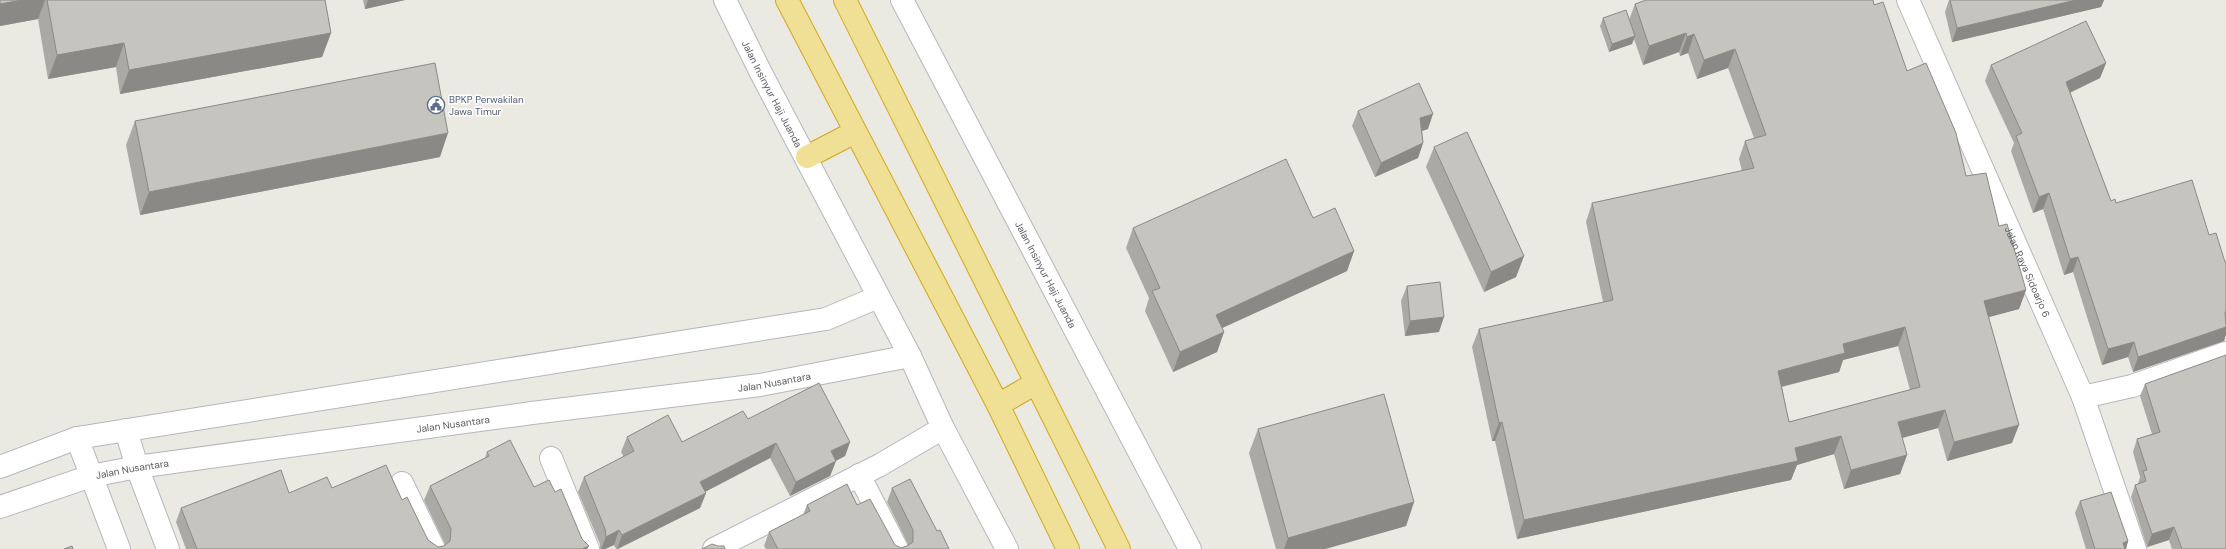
<svg xmlns="http://www.w3.org/2000/svg" width="2226" height="549" viewBox="0 0 2226 549" font-family="'DM Sans',sans-serif">
  <style>
    .lines { fill: none; stroke-linecap: round; stroke-linejoin: round }
    .minor-casing { stroke: #b4b7bb; stroke-width: 24 }
    .highway-casing { stroke: #d1a71c; stroke-width: 24 }
    .minor { stroke: #fff; stroke-width: 22 }
    .highway { stroke: #efe095; stroke-width: 22 }
    .wall { fill: #aaa9a4; fill-rule: evenodd }
    .shaded-wall { fill: #8b8986 }
    .building { fill: #c6c4bf; stroke: #8b8986; fill-rule: evenodd }
    .labels { text-anchor: middle; stroke-width: 3; stroke-linejoin: round; paint-order: stroke }
    .street-label { font-size: 10px; fill: #5a5d61; stroke: #fff }
    .service-label { font-size: 10px; fill: #4e5e75; stroke: #fff; text-anchor: start }
  </style>
  <rect width="100%" height="100%" fill="#ebeae2"/>
  <g class="lines">
    <defs>
      <g id="minor">
        <path id="s1" d="M725,0L761,73L910,356L943,428L1007,549"/>
        <path id="s2" d="M902,0L1190,549"/>
        <path id="s3" d="M1908,0L2083,397L2135,549"/>
        <path d="M2083,397L2132,386L2226,353"/>
        <path d="M126,430L137,467L168,549"/>
        <path d="M77,438L119,549"/>
        <path d="M551,458L588,549"/>
        <path d="M0,467L77,438L826,319L878,297"/>
        <path d="M859,475L897,549"/>
        <path d="M402,483L434,549"/>
        <path id="s4" d="M0,507L91,476L137,467L532,413L760,385L910,356"/>
        <path d="M714,549L880,465L943,428"/>
      </g>
      <g id="highway">
        <path d="M787,0L998,405L1068,549"/>
        <path d="M845,0L1119,549"/>
        <path d="M807,157L855,132"/>
        <path d="M998,405L1036,383"/>
      </g>
    </defs>
    <use href="#minor" class="minor-casing"/>
    <use href="#highway" class="highway-casing"/>
    <use href="#minor" class="minor"/>
    <use href="#highway" class="highway"/>
  </g>
  <g class="wall">
    <path d="M0,0H325L331,33L322,57L120,94L116,67L48,79L38,19L0,26Z"/>
    <path d="M363,0H405L365,9Z"/>
    <path d="M1949,0H2104L2101,7L1952,42L1945,12Z"/>
    <path d="M1635,4L1874,5L1907,71L1966,176L1999,226L2026,290L2019,309L1989,317L2012,443L1947,461L1938,428L1902,438L1907,455L1900,474L1844,489L1834,454L1797,465L1791,480L1517,539L1495,441H1492L1472,347L1479,329L1603,302L1586,222L1592,203L1742,171L1739,159L1745,141L1754,138L1728,68L1697,79L1688,53L1680,56L1679,52L1643,65L1634,39L1632,44L1609,52L1600,26L1603,18L1629,20ZM1898,346L1910,390L1789,422L1782,387L1839,372L1843,360Z"/>
    <path d="M2106,63L2100,78L2070,93L2111,201L2209,235L2225,262H2226V334L2224,341L2133,372L2128,357L2102,365L2073,272L2064,275L2043,209L2033,213L2011,151L2014,143L1985,81L1991,65Z"/>
    <path d="M1358,111L1428,129L1422,131L1423,143L1418,158L1375,177L1352,126Z"/>
    <path d="M135,121L440,157L140,215L126,145Z"/>
    <path d="M1434,147L1524,256L1516,277L1484,292L1426,167Z"/>
    <path d="M1313,218L1354,251L1347,271L1222,328L1224,332L1217,352L1173,372L1145,311L1149,298L1126,248L1133,228Z"/>
    <path d="M1407,286L1439,332L1405,336L1401,301Z"/>
    <path d="M2145,384L2226,549H2172L2169,540L2147,547L2131,497L2135,485L2138,484L2140,477L2133,452L2137,439L2152,434L2140,396Z"/>
    <path d="M748,419L850,442L845,456L836,461L830,476L790,496L770,458L705,492L706,493L700,508L618,549H616L614,545L605,549H600V544L578,492L584,477L624,457L621,452L627,437L682,442Z"/>
    <path d="M1258,429L1414,502L1406,526L1325,549H1276L1249,453Z"/>
    <path d="M487,452L534,487L555,492L582,539L589,546L587,549H186L176,522L181,508L289,493L332,488L402,500L428,540L438,547L444,546L445,544L424,500L430,486L485,458Z"/>
    <path d="M892,488L937,531L949,549H766L764,546L769,532L803,515L807,505H857L895,545L901,548L907,546H908V544L887,502Z"/>
    <path d="M2080,501L2128,541L2126,549H2086L2075,513Z"/>
  </g>
  <g class="shaded-wall">
    <path d="M22,0H45L38,19L0,26V4Z"/>
    <path d="M368,0H405L365,9Z"/>
    <path d="M2076,0H2104L2101,7L1952,42L1957,28Z"/>
    <path d="M331,33L322,57L120,94L129,70Z"/>
    <path d="M1686,33L1679,52L1643,65L1649,46Z"/>
    <path d="M1694,34L1688,53L1680,56L1687,37Z"/>
    <path d="M1635,36L1632,44L1609,52L1612,44Z"/>
    <path d="M124,43L116,67L48,79L57,55Z"/>
    <path d="M1735,49L1728,68L1697,79L1704,60Z"/>
    <path d="M2106,63L2100,78L2060,97L2066,82Z"/>
    <path d="M1433,114L1428,129L1415,133L1420,118Z"/>
    <path d="M448,133L440,157L140,215L149,192Z"/>
    <path d="M1423,143L1418,158L1375,177L1381,163Z"/>
    <path d="M2049,193L2043,209L2033,213L2039,197Z"/>
    <path d="M1354,251L1347,271L1209,334L1216,315Z"/>
    <path d="M1524,256L1516,277L1484,292L1491,272Z"/>
    <path d="M2078,257L2073,272L2064,275L2070,259Z"/>
    <path d="M2026,290L2019,309L1978,320L1984,301Z"/>
    <path d="M1444,317L1439,332L1405,336L1410,321Z"/>
    <path d="M1905,327L1898,346L1843,360L1839,372L1771,389L1778,371L1843,344Z"/>
    <path d="M2226,327V334L2224,341L2133,372L2138,357Z"/>
    <path d="M1224,332L1217,352L1173,372L1180,352Z"/>
    <path d="M2134,342L2128,357L2102,365L2108,349Z"/>
    <path d="M1945,410L1938,428L1891,441L1898,422Z"/>
    <path d="M1502,422L1495,441H1492L1499,423Z"/>
    <path d="M2019,425L2012,443L1947,461L1954,442Z"/>
    <path d="M1841,436L1834,454L1797,465L1791,480L1517,539L1524,520L1795,448Z"/>
    <path d="M850,442L845,456L825,466L831,451Z"/>
    <path d="M776,443L770,458L695,497L700,482Z"/>
    <path d="M1907,455L1900,474L1844,489L1851,470Z"/>
    <path d="M836,461L830,476L790,496L796,482Z"/>
    <path d="M706,493L700,508L617,549L622,535Z"/>
    <path d="M1414,502L1406,526L1325,549H1284L1288,538Z"/>
    <path d="M2174,527L2169,540L2147,547L2152,534Z"/>
    <path d="M619,530L614,545L605,549H601L606,537Z"/>
    <path d="M2128,541L2126,549H2121L2123,543Z"/>
    <path d="M589,546L587,549H582Z"/>
  </g>
  <g class="building">
    <path d="M0,0H22L0,4Z"/>
    <path d="M47,0H325L331,33L129,70L124,43L57,55Z"/>
    <path d="M1646,0H1873L1874,5L1883,2L1907,71L1926,63L1956,133L1966,176L1986,173L1999,226L2007,224L2026,290L1984,301L2019,425L1954,442L1945,410L1898,422L1907,455L1851,470L1841,436L1795,448L1798,461L1524,520L1502,422L1499,423L1479,329L1613,300L1592,203L1754,168L1745,141L1766,135L1735,49L1704,60L1694,34L1687,37L1686,33L1649,46L1635,4ZM1905,327L1920,387L1789,422L1778,371L1845,353L1843,344Z"/>
    <path d="M1950,0H2076L1957,28Z"/>
    <path d="M1626,10L1635,36L1612,44L1603,18Z"/>
    <path d="M2086,21L2106,63L2066,82L2111,201L2115,199L2116,203L2192,180L2209,235L2216,233L2225,262H2226V311L2225,312L2226,327L2138,357L2134,342L2108,349L2078,257L2070,259L2049,193L2039,197L2016,136L2022,133L1991,65Z"/>
    <path d="M435,63L448,133L149,192L135,121Z"/>
    <path d="M1419,83L1433,114L1420,118L1423,143L1381,163L1358,111Z"/>
    <path d="M1467,132L1524,256L1491,272L1434,147Z"/>
    <path d="M1286,159L1313,218L1335,208L1354,251L1216,315L1224,332L1180,352L1152,291L1160,288L1133,228Z"/>
    <path d="M1440,282L1444,317L1410,321L1407,286Z"/>
    <path d="M2226,355V549H2182L2174,527L2152,534L2135,485L2146,481L2143,471L2147,470L2137,439L2160,432L2145,384Z"/>
    <path d="M819,383L850,442L831,451L836,461L796,482L776,443L700,482L706,493L622,535L619,530L606,537L605,529L584,477L634,451L627,437L668,415L682,442L743,411L748,419Z"/>
    <path d="M1384,394L1414,502L1288,538L1258,429Z"/>
    <path d="M510,440L534,487L549,480L555,492L561,489L582,539L589,546L582,549H197L181,508L281,470L289,493L327,477L332,488L386,465L402,500L407,497L428,540L438,547L444,546L450,541L451,529L430,486L489,456L487,452Z"/>
    <path d="M910,479L937,531L940,530L949,549H778L769,532L810,511L807,505L847,484L857,505L870,499L895,545L901,548L907,546L913,542V530L892,488Z"/>
    <path d="M2111,492L2128,541L2123,543L2125,549H2095L2080,501Z"/>
    <path d="M712,544L718,546H724L725,549H702Z"/>
    <path d="M72,546L73,549H64Z"/>
  </g>
  <defs>
    <symbol id="civic-ring" viewBox="-11 -11 22 22"><circle r="9.5" fill="#fff" stroke="#5c6f8a" stroke-width="1.5"/><path d="M-.6-6.5H3V-4.5H.6V-3L4-1V1h2V6H-6V1h2V-1L-.6-3ZM-1.2 2.5V6h2.4V2.5Z" fill="#5c6f8a"/></symbol>
  </defs>
  <g fill-rule="evenodd">
    <use href="#civic-ring" x="426" y="95" width="20" height="20"/>
  </g>
  <g class="labels">
    <g class="street-label">
      <text dy="4" stroke="none"><textPath href="#s1" startOffset="105">Jalan Insinyur Haji Juanda</textPath></text>
      <text dy="4" stroke="none"><textPath href="#s3" startOffset="297">Jalan Raya Sidoarjo 6</textPath></text>
      <text dy="4" stroke="none"><textPath href="#s2" startOffset="310">Jalan Insinyur Haji Juanda</textPath></text>
      <text dy="4" stroke="none"><textPath href="#s4" startOffset="786">Jalan Nusantara</textPath></text>
      <text dy="4" stroke="none"><textPath href="#s4" startOffset="462">Jalan Nusantara</textPath></text>
      <text dy="4" stroke="none"><textPath href="#s4" startOffset="138">Jalan Nusantara</textPath></text>
    </g>
    <g class="service-label">
      <text x="449" y="103">BPKP Perwakilan<tspan x="449" dy="12">Jawa Timur</tspan></text>
    </g>
  </g>
</svg>
